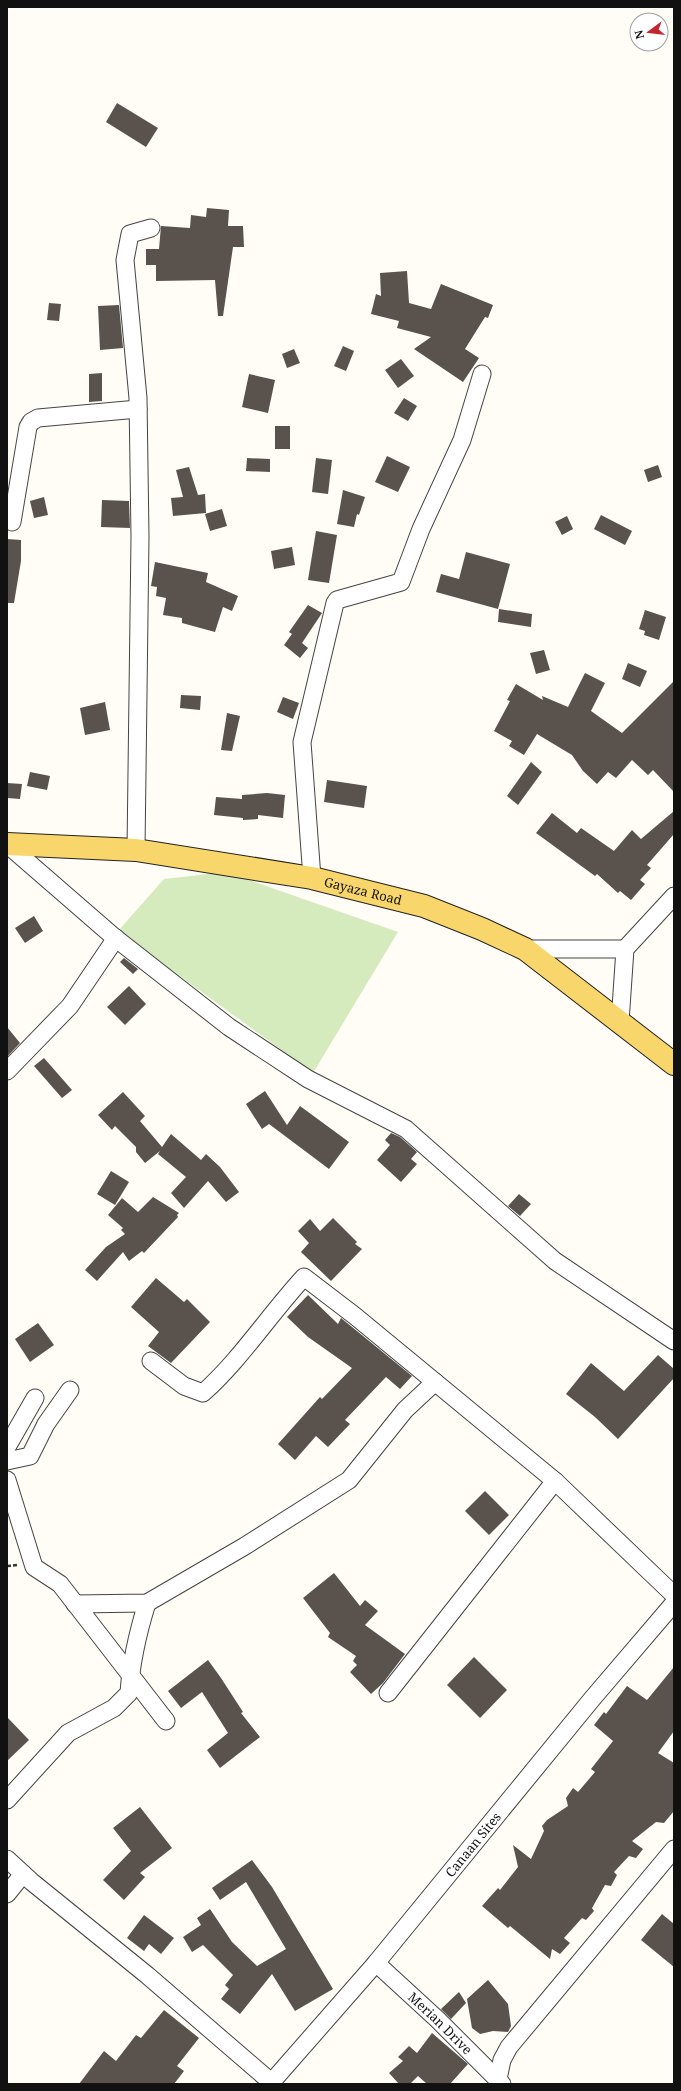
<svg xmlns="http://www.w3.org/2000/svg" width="681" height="2091" viewBox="0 0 681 2091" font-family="'Noto Serif',serif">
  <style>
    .green { fill: #d5ebbd }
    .building { fill: #5a524d }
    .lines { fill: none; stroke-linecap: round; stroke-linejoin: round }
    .street-casing { stroke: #444; stroke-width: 19 }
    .primary-casing { stroke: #222; stroke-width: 24 }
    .path { stroke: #333; stroke-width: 2.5; stroke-dasharray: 4 2; stroke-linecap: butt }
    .street { stroke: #fff; stroke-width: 17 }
    .primary { stroke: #f9d66b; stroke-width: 22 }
    .labels { text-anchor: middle; stroke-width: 4; stroke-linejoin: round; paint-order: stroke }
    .street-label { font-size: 13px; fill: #111; stroke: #fff }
  </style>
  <rect width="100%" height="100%" fill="#fffdf5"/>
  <path class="green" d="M226,872L398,932L313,1073L118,931L164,879Z"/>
  <g class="building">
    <path d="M117,103L158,128L146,147L106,122Z"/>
    <path d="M207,208L229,210L228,226H243L244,247H233L223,316H218L215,280L156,281V265H146V249H159L161,226L190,228L191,215L206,217Z"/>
    <path d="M407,271L409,303L431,309L441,284L493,305L488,318L485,317L465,349L479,358L463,382L414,349L431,337L397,328L399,321L371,314L376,294L381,296L380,273Z"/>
    <path d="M49,303L61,304L59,321L47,320Z"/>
    <path d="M119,305L123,348L100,350L98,306Z"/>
    <path d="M343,346L354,351L346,371L334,366Z"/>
    <path d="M294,349L300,363L287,368L282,354Z"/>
    <path d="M401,359L414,376L398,388L385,370Z"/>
    <path d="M102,373V401L89,402V374Z"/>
    <path d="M249,374L275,380L268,413L242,407Z"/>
    <path d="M404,398L417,406L408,421L394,413Z"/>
    <rect x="275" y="426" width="15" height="23"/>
    <path d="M387,456L410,467L398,492L375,482Z"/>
    <path d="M247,458L270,459V472L246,471Z"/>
    <path d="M316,458L332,460L328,494L312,492Z"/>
    <path d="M658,465L662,477L648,482L644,470Z"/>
    <path d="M189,467L198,495L205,494L206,513L173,516L171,498L183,497L176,470Z"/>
    <path d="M343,490L365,497L359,515L357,514L354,527L337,524Z"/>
    <path d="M44,497L48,515L34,518L30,501Z"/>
    <path d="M102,500L129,501L130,528L101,527Z"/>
    <path d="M222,509L227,526L210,531L205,514Z"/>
    <path d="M601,515L632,531L625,545L594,529Z"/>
    <path d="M567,516L573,529L562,535L555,522Z"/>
    <path d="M316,531L337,535L329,583L308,580Z"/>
    <path d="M7,539L21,540V561L14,603H7Z"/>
    <path d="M292,547L295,565L274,569L271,551Z"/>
    <path d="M466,552L510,564L498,609L436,592L441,574L459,579Z"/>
    <path d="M155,562L208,573L206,582L238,596L232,611L223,607L215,632L182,623V618L163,615L166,598L156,596L157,587L151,586Z"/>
    <path d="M308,605L322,613L302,643L308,648L300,658L284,645L292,634L289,632Z"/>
    <path d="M499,609L532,614L531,627L498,622Z"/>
    <path d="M645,610L666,617L659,640L644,635L645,631L639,629Z"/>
    <path d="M544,650L550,670L536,674L530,653Z"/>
    <path d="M628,663L647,671L640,687L622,679Z"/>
    <path d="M585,673L605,683L591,711L622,733L674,681V792L653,770L648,775L632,760L616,778L608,772L597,784L583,771L572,755L537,734L524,755L509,746L512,741L494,731L510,701L507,700L516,684L543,700L542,696L568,707Z"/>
    <path d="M181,695L201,696L200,710L180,708Z"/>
    <path d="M283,697L299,703L293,719L277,712Z"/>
    <path d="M105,702L110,730L85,735L80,708Z"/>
    <path d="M227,713L240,716L232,751L221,750Z"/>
    <path d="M531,762L542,772L518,805L507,796Z"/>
    <path d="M30,772L50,776L47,790L27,786Z"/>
    <path d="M327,780L367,786L364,808L324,802Z"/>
    <path d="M7,783L22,784L20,799L7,798Z"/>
    <path d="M267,793L285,795L283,818L258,815V819L243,820V818L214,815L216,797L242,799V795Z"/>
    <path d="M674,811V834L647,865L651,868L640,880L645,884L631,900L620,891L618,893L597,874L595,876L536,833L552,813L577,833L581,828L614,851L632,830L641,839Z"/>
    <path d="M34,916L43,931L25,943L15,928Z"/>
    <path d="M124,958L138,969L133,974L120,962Z"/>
    <path d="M129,986L146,1004L125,1025L107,1007Z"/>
    <path d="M7,1027L20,1043L7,1057Z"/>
    <path d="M44,1058L72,1090L62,1098L34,1066Z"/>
    <path d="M265,1091L287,1125L300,1106L349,1142L329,1169L269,1124L262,1129L246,1104Z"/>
    <path d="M123,1092L145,1116L140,1121L162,1147L171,1134L201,1160L206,1154L220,1167L239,1192L226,1202L208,1181L184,1208L171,1193L186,1177L158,1154L160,1151L145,1163L136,1152V1147L115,1126L112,1130L98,1115Z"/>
    <path d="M391,1133L400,1137L417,1152L411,1159L417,1164L401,1182L377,1160L390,1145L385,1140Z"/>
    <path d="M111,1171L129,1182L115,1205L97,1194Z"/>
    <path d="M519,1194L531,1204L520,1216L508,1206Z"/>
    <path d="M153,1197L179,1213L177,1215L178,1217L144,1253L142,1251L129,1261L123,1252L97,1281L85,1270L106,1247L125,1234L121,1230L123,1228L108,1215L122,1198L138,1212Z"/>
    <path d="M333,1218L357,1242L355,1244L362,1249L331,1281L301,1252L309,1243L298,1231L310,1219L320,1231Z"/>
    <path d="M156,1278L184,1302L187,1299L210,1322L171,1363L148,1346L159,1332L131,1307Z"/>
    <path d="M308,1295L338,1324L341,1318L412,1376L400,1389L386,1377L345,1420L350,1424L328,1447L316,1436L295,1460L278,1444L320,1397L322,1399L352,1368L308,1337L287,1317Z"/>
    <path d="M38,1323L54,1345L30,1362L15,1339Z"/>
    <path d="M658,1355L674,1369V1378L618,1439L595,1417L566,1394L591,1363L624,1391Z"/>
    <path d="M485,1491L509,1515L489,1535L465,1511Z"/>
    <path d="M334,1573L360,1606L365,1600L378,1611L365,1625L405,1654L383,1683L371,1694L350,1672L357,1665L353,1661L356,1656L328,1637L330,1633L303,1598Z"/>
    <path d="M474,1657L507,1690L480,1718L447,1685Z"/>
    <path d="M208,1660L221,1678L243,1712L241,1713L260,1737L220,1768L207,1750L228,1733L202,1692L181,1708L168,1691Z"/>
    <path d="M674,1667V1731L658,1753L674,1763V1811L664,1823L656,1822L632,1841L643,1849L636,1858L629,1856L614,1872L617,1875L611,1886L605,1885L592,1908L594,1911L586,1920L582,1918L564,1938L570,1943L560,1954L552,1949L550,1959L510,1926L508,1928L482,1906L498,1888L500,1890L518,1867L513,1845L531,1859L544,1831L542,1826L547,1820L568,1806L566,1798L573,1788L578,1792L595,1772L591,1769L613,1741L594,1725L604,1712L606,1714L627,1686L647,1700Z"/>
    <path d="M7,1717L29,1740L7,1761Z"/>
    <path d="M140,1807L172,1848L140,1873L145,1877L124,1900L103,1880L131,1851L113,1828Z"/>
    <path d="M252,1860L272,1887L333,1989L295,2011L272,1974L240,2014L221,1999L229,1989L225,1985L233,1975L203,1945L192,1952L183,1937L201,1925L197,1918L210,1909L232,1942L257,1966L286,1949L246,1882L220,1900L212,1888Z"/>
    <path d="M662,1914L674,1924V1967L641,1940Z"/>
    <path d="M144,1915L174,1938L161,1954L149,1944L144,1951L127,1938Z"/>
    <path d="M488,1980L508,2004L511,2026L508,2032L493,2031L480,2034L472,2028L467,1999Z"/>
    <path d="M459,1992L466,2003L451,2019L441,2009Z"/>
    <path d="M164,2010L199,2038L177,2066L184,2071L174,2084H79L104,2051L116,2061L136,2035L141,2038Z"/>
    <path d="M432,2033L468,2064L450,2084H427L418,2076L410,2084H399L389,2073L403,2061L398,2057L409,2046L417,2053Z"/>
  </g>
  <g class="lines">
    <defs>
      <g id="street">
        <path d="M12,522L28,427L31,422L38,418L138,409"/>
        <path d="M8,845L114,937L229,1027L308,1079L406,1129L555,1261L674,1341"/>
        <path d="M136,850L140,537L138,398L125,260L130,234L151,228"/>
        <path d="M312,878L302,742L335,603L337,600L401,582L421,529L462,440L482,374"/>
        <path d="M525,949H625"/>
        <path d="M620,1022L625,949L674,896"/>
        <path d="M7,1071L70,1006L116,938"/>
        <path d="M151,1361L184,1386L203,1393C241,1359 269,1315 304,1277L355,1316L555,1481L674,1595"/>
        <path d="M7,1447L35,1398"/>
        <path d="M7,1461L30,1456L46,1424L70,1390"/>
        <path d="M7,1480L34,1567L60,1584L166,1721"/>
        <path d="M75,1604L147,1603L245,1546L349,1480L405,1410L435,1382"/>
        <path d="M388,1693L555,1481"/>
        <path d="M7,1800L68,1733L114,1708L129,1693C131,1662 138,1632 147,1603"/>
        <path d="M7,1859L32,1882L147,1975L271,2082"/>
        <path d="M7,1894L23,1874"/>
        <path id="s1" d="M376,1963L437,2019L502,2084"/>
        <path d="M498,2079L502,2060L509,2047L674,1849"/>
        <path id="s2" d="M270,2084L376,1963L592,1699L674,1603"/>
      </g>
      <g id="primary">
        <path id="s3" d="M7,844L136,850L312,878L424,906L482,929L525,949L674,1064"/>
      </g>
    </defs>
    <use href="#street" class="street-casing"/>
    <use href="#primary" class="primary-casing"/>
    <path class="path" d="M7,1566L18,1565"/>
    <use href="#street" class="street"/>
    <use href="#primary" class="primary"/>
  </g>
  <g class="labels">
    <g class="street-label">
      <text dy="5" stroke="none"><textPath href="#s3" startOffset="360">Gayaza Road</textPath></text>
      <text dy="5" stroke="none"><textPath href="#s2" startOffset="314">Canaan Sites</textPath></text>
      <text dy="5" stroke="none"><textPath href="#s1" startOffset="88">Merian Drive</textPath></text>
    </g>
  </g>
  <rect width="681" height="2091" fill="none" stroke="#111111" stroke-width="16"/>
  <g transform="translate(649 32) rotate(255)"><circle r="19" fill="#ffffff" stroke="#a0a0a0"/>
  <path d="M0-3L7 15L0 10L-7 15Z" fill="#c4262e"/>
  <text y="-6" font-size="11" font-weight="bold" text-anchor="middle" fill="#111111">N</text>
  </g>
</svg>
